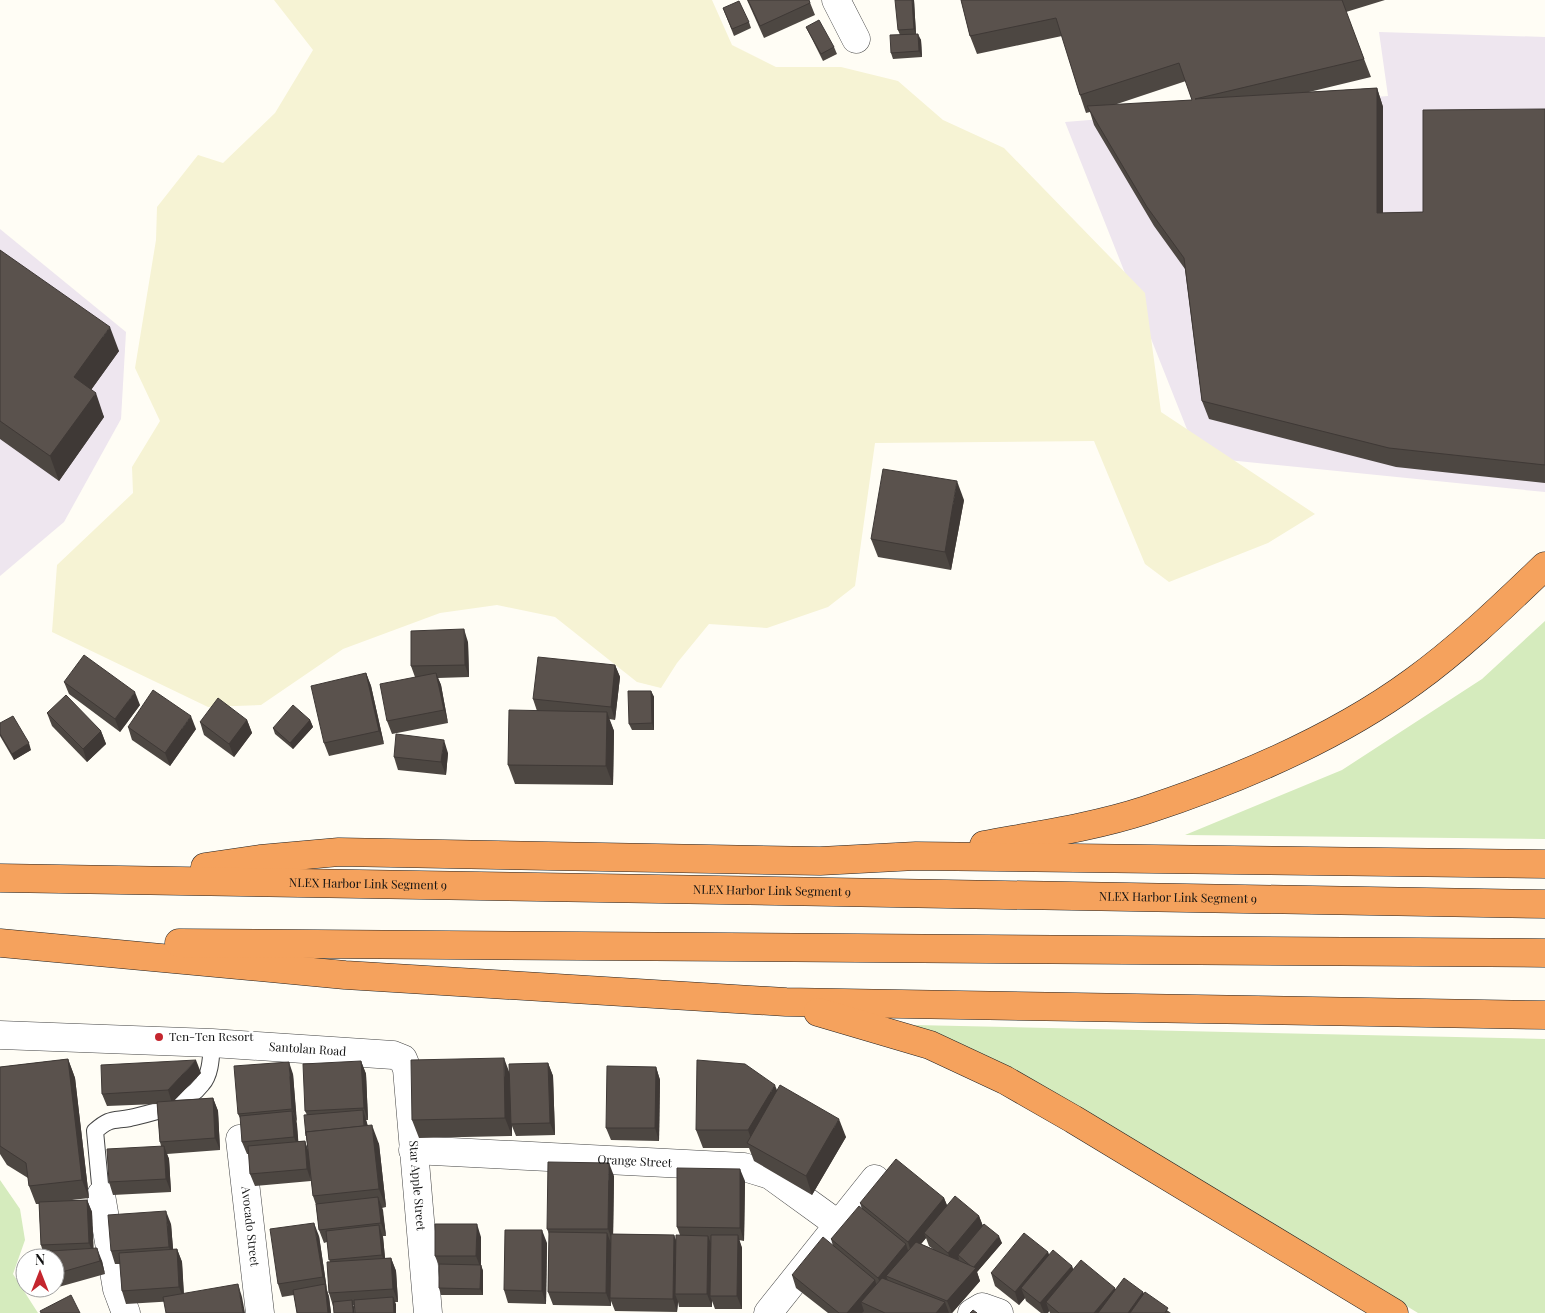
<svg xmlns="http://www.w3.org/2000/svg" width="1545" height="1313" viewBox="0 0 1545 1313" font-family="'Playfair Display',serif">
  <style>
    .industrial { fill: #eee6ef }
    .farmland { fill: #f6f3d4 }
    .green { fill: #d5ebbd }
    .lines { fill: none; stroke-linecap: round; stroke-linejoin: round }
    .lane-casing { stroke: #444; stroke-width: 18 }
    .street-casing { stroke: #444; stroke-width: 29 }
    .highway-casing { stroke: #222; stroke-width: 29 }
    .lane { stroke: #fff; stroke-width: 16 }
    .street { stroke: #fff; stroke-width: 28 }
    .highway { stroke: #f5a25d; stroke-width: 28 }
    .wall { fill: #4d4742; fill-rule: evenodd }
    .shaded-wall { fill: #3f3936 }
    .building { fill: #5a524d; stroke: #3f3936 }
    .poi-dot { fill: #c4262e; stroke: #fff; stroke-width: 2 }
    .labels { text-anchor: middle; stroke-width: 5; stroke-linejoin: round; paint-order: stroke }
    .street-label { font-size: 12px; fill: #111; stroke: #fff }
    .poi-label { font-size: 12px; fill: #111; stroke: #fff; text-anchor: start }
  </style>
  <rect width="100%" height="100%" fill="#fffdf5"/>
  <g class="industrial">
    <path d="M1379,32L1545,37V492L1198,457L1065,122L1388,96Z"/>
    <path d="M0,229L126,332L121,419L64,522L0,576Z"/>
  </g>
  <path class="farmland" d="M274,0H712L732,45L776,67H841L898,81L943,120L1004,148L1145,293L1161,412L1315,514L1268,543L1169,582L1145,564L1094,441L875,443L855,586L828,607L767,628L709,624L677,663L661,688L637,682L555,617L497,605L440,613L343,649L261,705L208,707L52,632L57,565L133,493L132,467L160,421L135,368L156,240L157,207L198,155L223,163L275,113L313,50Z"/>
  <g class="green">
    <path d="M1545,621V839L1185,835L1342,770L1482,679Z"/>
    <path d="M914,1025L1545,1039V1313H1418L1080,1107L1013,1071Z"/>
    <path d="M0,1180L20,1209L25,1240L13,1274L38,1313H0Z"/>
  </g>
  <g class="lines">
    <defs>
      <path id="lane" d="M101,1195L95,1131C110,1118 112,1121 130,1118C155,1112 185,1106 202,1084C211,1074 211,1056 212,1043"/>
      <g id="street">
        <path d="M836,0L856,39"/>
        <path id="s1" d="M0,1035L212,1043L393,1055L403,1059L407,1069L428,1313"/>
        <path id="s2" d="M240,1139L260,1313"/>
        <path id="s3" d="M413,1150L744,1167L770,1175L839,1225"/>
        <path d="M101,1195L117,1289L126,1313"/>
        <path d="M768,1313L875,1179"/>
        <path d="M972,1313L982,1307L999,1313"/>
      </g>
      <g id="highway">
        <path d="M984,845C1038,835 1094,827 1146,810C1240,779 1335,739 1414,681C1461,647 1503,606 1545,566"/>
        <path d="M205,867L260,859L339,852L820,861L916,856L1545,864"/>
        <path id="s4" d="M0,878L1545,904"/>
        <path d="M0,943L345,975L786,1002L1545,1015"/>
        <path d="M179,943L1545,953"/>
        <path d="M818,1012L930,1045L1005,1080L1073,1119L1394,1313"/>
      </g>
    </defs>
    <use href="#lane" class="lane-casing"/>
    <use href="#street" class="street-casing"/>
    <use href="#highway" class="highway-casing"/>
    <use href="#lane" class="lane"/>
    <use href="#street" class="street"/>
    <use href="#highway" class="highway"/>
  </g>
  <g class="wall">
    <path d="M747,0H809L815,15L764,38Z"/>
    <path d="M914,0L916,34L921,40L922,57L893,59L891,53L900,35L898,30Z"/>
    <path d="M961,0H1385L1346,12L1371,77L1309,92L1377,88L1383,107V213L1423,212L1545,109V483L1396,467L1209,419L1202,401L1185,269L1154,226L1094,125L1090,112L1086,113L1080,95L1062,36L977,54L970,36ZM1186,81L1192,100L1114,105Z"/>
    <path d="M723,8L749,22L751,28L734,36Z"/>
    <path d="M806,27L834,47L837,54L823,61Z"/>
    <path d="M0,250L119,351L91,390L104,417L59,481L0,439Z"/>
    <path d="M964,500L951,570L878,557L871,539Z"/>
    <path d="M468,642L469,677L438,678L441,685L448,723L392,734L387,721L415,677L411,666Z"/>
    <path d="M615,665L620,677L615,720L609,719L614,731L613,785L515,784L508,765L537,711L533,699Z"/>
    <path d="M366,673L371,686L384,744L329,756L324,743Z"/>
    <path d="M64,682L140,705L120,732L69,694Z"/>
    <path d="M651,691L654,697V730H632L629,724Z"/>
    <path d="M47,713L101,731L106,744L87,762L52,726Z"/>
    <path d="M247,720L252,733L234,757L204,735L200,722Z"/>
    <path d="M310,720L313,727L293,749L275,734L273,728Z"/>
    <path d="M0,723L31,750L14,760L0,736Z"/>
    <path d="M128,727L196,729L170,766L132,740Z"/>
    <path d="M448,753L446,775L398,770L394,757Z"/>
    <path d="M68,1059L75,1078L89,1198L72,1200H87L92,1212L93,1249L102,1261L105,1274L55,1288V1258L43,1252L41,1245L39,1204H36L29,1186L28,1178L7,1165L0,1154V1067Z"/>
    <path d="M361,1061L366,1074L368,1120H366L368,1126L379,1144L386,1207L382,1208L386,1236H383L385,1258H391L396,1271L398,1302H395L396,1313H355L354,1305H353L354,1307L333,1306L329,1293L330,1262L327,1242L324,1243L319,1230L316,1205L313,1196L310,1170L311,1181L255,1186L250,1174L249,1154H247L242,1142L241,1120L238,1114L293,1074L298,1141H305L308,1151L306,1136L307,1115L305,1111Z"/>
    <path d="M548,1063L553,1076L555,1135L516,1136L512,1126V1136L419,1138L412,1120L510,1074Z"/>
    <path d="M656,1067L660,1080L659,1141L611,1140L606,1128Z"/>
    <path d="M201,1073L174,1100L213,1098L218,1111L220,1150L167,1154L169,1159L171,1192L113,1195L109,1182L161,1146L160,1142L157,1104L107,1106L102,1094Z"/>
    <path d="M777,1090L846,1137L812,1195L754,1161L749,1148H703L696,1130Z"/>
    <path d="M614,1176L613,1234L674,1235L676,1240L680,1235L677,1227L745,1181L744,1241L739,1240L742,1248V1309H715L712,1301V1307H679L678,1302L677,1312L615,1311L611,1301V1306L553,1305L548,1292L549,1234L547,1229Z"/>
    <path d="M944,1198L947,1205L979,1216L983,1226L1002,1243L977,1272L980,1281L952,1313H828L796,1288L792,1275L833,1246L831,1239L862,1209L860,1203ZM926,1238L929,1246L933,1249L921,1244Z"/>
    <path d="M171,1224L173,1250L177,1249L182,1262L184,1294L242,1297L126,1304L122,1291L120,1264H115L111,1251Z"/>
    <path d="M319,1236L327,1290L329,1297L331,1313H297L294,1295L282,1297L278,1284Z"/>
    <path d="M481,1237V1265L483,1271V1295H441L439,1288V1266L435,1256Z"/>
    <path d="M547,1243L546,1304L508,1303L504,1290Z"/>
    <path d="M1048,1252L1049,1255L1072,1266L1073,1269L1115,1288V1290L1143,1292L1144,1294L1171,1313H1050L1049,1311L1048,1313H1041L1026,1301L1025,1298L1019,1305L995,1286L991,1273Z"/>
    <path d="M36,1288H54L38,1293Z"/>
  </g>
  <g class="shaded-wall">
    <path d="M912,0H914L916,35L914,29Z"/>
    <path d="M918,34L921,40L922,57L919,51Z"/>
    <path d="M1377,88L1383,107V232L1377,213Z"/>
    <path d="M110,327L119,351L83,401L74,377Z"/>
    <path d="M96,393L104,417L59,481L50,456Z"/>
    <path d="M957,481L964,500L951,570L945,552Z"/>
    <path d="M464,629L468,642L469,677L465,665Z"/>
    <path d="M615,665L620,677L615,720L611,707Z"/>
    <path d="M366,673L371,686L384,744L379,731Z"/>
    <path d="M436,673L441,685L448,723L444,710Z"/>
    <path d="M651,691L654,697V730L652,723Z"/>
    <path d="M135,692L140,705L120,732L115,719Z"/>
    <path d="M607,712L614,731L613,785L606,766Z"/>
    <path d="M191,716L196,729L170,766L165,753Z"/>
    <path d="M247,720L252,733L234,757L229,744Z"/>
    <path d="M310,720L313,727L293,749L290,743Z"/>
    <path d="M101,731L106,744L87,762L83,749Z"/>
    <path d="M444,740L448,753L446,775L441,762Z"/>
    <path d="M29,743L31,750L14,760L12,754Z"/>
    <path d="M504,1058L511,1077V1124L512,1126V1136L505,1118Z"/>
    <path d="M68,1059L75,1078L89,1198L82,1180Z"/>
    <path d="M196,1060L201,1073L172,1103L168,1090Z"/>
    <path d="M361,1061L366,1074L368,1120L364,1108Z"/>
    <path d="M289,1062L293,1074L297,1122L292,1109Z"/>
    <path d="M548,1063L553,1076L555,1135L550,1123Z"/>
    <path d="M656,1067L660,1080L659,1141L655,1128Z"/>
    <path d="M775,1085L782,1103L754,1147L748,1130Z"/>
    <path d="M213,1098L218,1111L220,1150L215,1138Z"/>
    <path d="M363,1110L367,1123L369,1144L365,1131Z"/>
    <path d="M292,1111L297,1124L299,1150L294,1137Z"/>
    <path d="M839,1119L846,1137L812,1195L806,1176Z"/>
    <path d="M372,1125L379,1144L386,1207L379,1189Z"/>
    <path d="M305,1141L309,1153L311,1181L307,1169Z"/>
    <path d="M164,1146L169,1159L171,1192L166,1179Z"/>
    <path d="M609,1163L614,1176L613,1242L608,1229Z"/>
    <path d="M740,1169L745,1181L744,1241L740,1228Z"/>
    <path d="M378,1197L383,1210L386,1236L381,1223Z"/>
    <path d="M944,1198L949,1211L924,1233L926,1238L912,1255L908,1242Z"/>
    <path d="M87,1200L92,1212L94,1256L89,1243Z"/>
    <path d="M166,1211L171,1224L174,1260L169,1247Z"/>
    <path d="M979,1216L984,1229L958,1255L959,1259L953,1266L948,1253Z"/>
    <path d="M314,1223L319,1236L327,1290L323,1277Z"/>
    <path d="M477,1224L481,1237V1269L476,1256Z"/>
    <path d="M379,1225L383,1238L386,1268L382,1255Z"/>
    <path d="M542,1230L547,1243L546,1304L542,1291Z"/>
    <path d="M607,1233L612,1246L610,1298L611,1306L606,1293Z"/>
    <path d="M674,1235L678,1248L675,1294L678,1302L677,1312L673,1299Z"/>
    <path d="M738,1235L742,1248V1309L737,1296Z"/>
    <path d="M708,1236L713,1249L710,1296L712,1301V1307L707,1294Z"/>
    <path d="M999,1236L1002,1243L977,1272L980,1281L952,1313L947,1301L973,1268Z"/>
    <path d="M906,1244L910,1257L886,1276L889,1283L883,1291L878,1278Z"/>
    <path d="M97,1248L102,1261L105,1274L100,1261Z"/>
    <path d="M177,1249L182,1262L184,1300L179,1287Z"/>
    <path d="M1048,1252L1052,1265L1021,1288L1025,1298L1019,1305L1015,1292Z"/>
    <path d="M391,1258L396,1271L398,1302L393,1289Z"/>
    <path d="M481,1265L483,1271V1295L480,1289Z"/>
    <path d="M1072,1266L1076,1279L1046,1302L1049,1311L1048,1313H1044L1040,1303Z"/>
    <path d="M875,1280L879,1293L861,1302L864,1311L862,1313H847Z"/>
    <path d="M238,1284L242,1297L245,1313H243Z"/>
    <path d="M325,1284L329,1297L331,1313H328Z"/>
    <path d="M1115,1288L1119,1301L1109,1313H1094Z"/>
    <path d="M1143,1292L1148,1305L1142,1313H1128Z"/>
    <path d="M393,1297L396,1304V1313H394Z"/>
    <path d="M352,1300L354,1307L355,1313H353Z"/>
    <path d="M945,1302L949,1313H936Z"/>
  </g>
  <g class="building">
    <path d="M748,0H809L810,3L760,26Z"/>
    <path d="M895,0H912L914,29L898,30Z"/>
    <path d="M961,0H1342L1364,59L1195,99L1377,88V213L1423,212V110L1545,109V465L1389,448L1202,401L1184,258L1147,207L1087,106L1192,100L1179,63L1080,95L1056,18L970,36Z"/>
    <path d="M739,1L749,22L732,29L723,8Z"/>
    <path d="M819,20L834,47L821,54L806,27Z"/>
    <path d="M918,34L919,51L891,53L890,35Z"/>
    <path d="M0,250L110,327L74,377L96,393L50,456L0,421Z"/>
    <path d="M883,469L957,481L945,552L871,539Z"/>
    <path d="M464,629L465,665L411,666V631Z"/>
    <path d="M84,655L135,692L115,719L64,682Z"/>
    <path d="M538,657L615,665L611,707L533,699Z"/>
    <path d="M366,673L379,731L324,743L311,686Z"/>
    <path d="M436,673L444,710L387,721L380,684Z"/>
    <path d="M153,690L191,716L165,753L128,727Z"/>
    <path d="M628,691H651L652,723L629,724Z"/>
    <path d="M66,695L101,731L83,749L47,713Z"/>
    <path d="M218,698L247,720L229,744L200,722Z"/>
    <path d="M293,705L310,720L290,743L273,728Z"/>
    <path d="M509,710L607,712L606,766L508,765Z"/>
    <path d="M13,716L29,743L12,754L0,734V723Z"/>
    <path d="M396,734L444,740L441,762L394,757Z"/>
    <path d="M504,1058L505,1118L412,1120L411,1060Z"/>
    <path d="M68,1059L82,1180L29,1186L26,1163L0,1146V1067Z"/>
    <path d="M196,1060L168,1090L102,1094L101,1065Z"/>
    <path d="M697,1060L745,1064L775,1085L748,1130H696Z"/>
    <path d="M361,1061L364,1108L305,1111L303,1064Z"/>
    <path d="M289,1062L292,1109L238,1114L234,1066Z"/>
    <path d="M548,1063L550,1123L511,1124L509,1064Z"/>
    <path d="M607,1066L656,1067L655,1128H606Z"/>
    <path d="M780,1085L839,1119L806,1176L747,1143Z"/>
    <path d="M213,1098L215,1138L160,1142L157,1102Z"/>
    <path d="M363,1110L364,1126L306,1132L307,1136H306L304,1115Z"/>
    <path d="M292,1111L294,1137L242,1142L240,1116Z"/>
    <path d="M372,1125L379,1189L313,1196L306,1132Z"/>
    <path d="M305,1141L307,1169L250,1174L248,1146Z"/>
    <path d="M164,1146L166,1179L109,1182L107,1149Z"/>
    <path d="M896,1159L944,1198L908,1242L860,1203Z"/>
    <path d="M548,1162L609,1163L608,1229H547Z"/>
    <path d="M677,1168L740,1169V1228L677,1227Z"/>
    <path d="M955,1196L979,1216L948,1253L924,1233Z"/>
    <path d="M378,1197L381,1223L319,1230L316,1204Z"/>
    <path d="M87,1200L89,1243L41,1245L39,1202Z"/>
    <path d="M859,1206L906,1244L878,1278L831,1239Z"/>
    <path d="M166,1211L169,1247L111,1251L108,1215Z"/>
    <path d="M314,1223L323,1277L278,1284L270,1229Z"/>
    <path d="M435,1224H477L476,1256H435Z"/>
    <path d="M984,1224L999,1236L973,1268L958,1255Z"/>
    <path d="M379,1225L382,1255L329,1260L326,1231Z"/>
    <path d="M505,1230H542V1291L504,1290Z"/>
    <path d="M549,1232L607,1233L606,1293L548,1292Z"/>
    <path d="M1024,1233L1048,1252L1015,1292L991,1273Z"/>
    <path d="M611,1234L674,1235L673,1299L610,1298Z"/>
    <path d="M676,1235L708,1236L707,1294H675Z"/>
    <path d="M711,1235H738L737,1296H710Z"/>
    <path d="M823,1237L875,1280L847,1313H839L792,1275Z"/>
    <path d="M916,1242L976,1268L947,1301L886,1276Z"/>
    <path d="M97,1248L100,1261L55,1274V1258H35L36,1252Z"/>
    <path d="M177,1249L179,1287L122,1291L119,1253Z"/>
    <path d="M1053,1250L1072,1266L1040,1303L1021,1288Z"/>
    <path d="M391,1258L393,1289L329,1293L327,1262Z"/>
    <path d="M1081,1260L1115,1288L1094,1313H1059L1046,1302Z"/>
    <path d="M439,1264L481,1265L480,1289L439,1288Z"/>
    <path d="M882,1278L945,1302L936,1313H885L861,1302Z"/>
    <path d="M1124,1278L1143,1292L1128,1313H1098Z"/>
    <path d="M238,1284L243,1313H166L163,1297Z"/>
    <path d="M325,1284L328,1313H297L293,1290Z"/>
    <path d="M1145,1292L1168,1308L1165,1313H1130Z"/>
    <path d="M71,1295L80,1313H41L40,1311Z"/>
    <path d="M393,1297L394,1313H355L354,1300Z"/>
    <path d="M352,1300L353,1313H334L333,1302Z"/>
    <path d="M973,1310L977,1313H970Z"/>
  </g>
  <circle class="poi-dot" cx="159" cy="1037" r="5"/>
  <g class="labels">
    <g class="street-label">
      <text dy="4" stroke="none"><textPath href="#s4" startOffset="368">NLEX Harbor Link Segment 9</textPath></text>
      <text dy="4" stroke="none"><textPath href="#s4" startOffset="772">NLEX Harbor Link Segment 9</textPath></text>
      <text dy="4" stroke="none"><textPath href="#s4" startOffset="1178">NLEX Harbor Link Segment 9</textPath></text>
      <text dy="4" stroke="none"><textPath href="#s1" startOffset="308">Santolan Road</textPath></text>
      <text dy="4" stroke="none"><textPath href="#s3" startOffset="222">Orange Street</textPath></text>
      <text dy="4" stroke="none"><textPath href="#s1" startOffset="532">Star Apple Street</textPath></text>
      <text dy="4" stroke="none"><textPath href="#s2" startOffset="88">Avocado Street</textPath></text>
    </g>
    <g class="poi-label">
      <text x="169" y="1041">Ten-Ten Resort</text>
    </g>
  </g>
  <g transform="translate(40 1273)"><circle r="24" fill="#ffffff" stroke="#a0a0a0"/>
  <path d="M0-4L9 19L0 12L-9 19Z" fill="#c4262e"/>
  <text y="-8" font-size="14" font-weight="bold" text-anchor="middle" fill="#111111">N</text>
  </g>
</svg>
